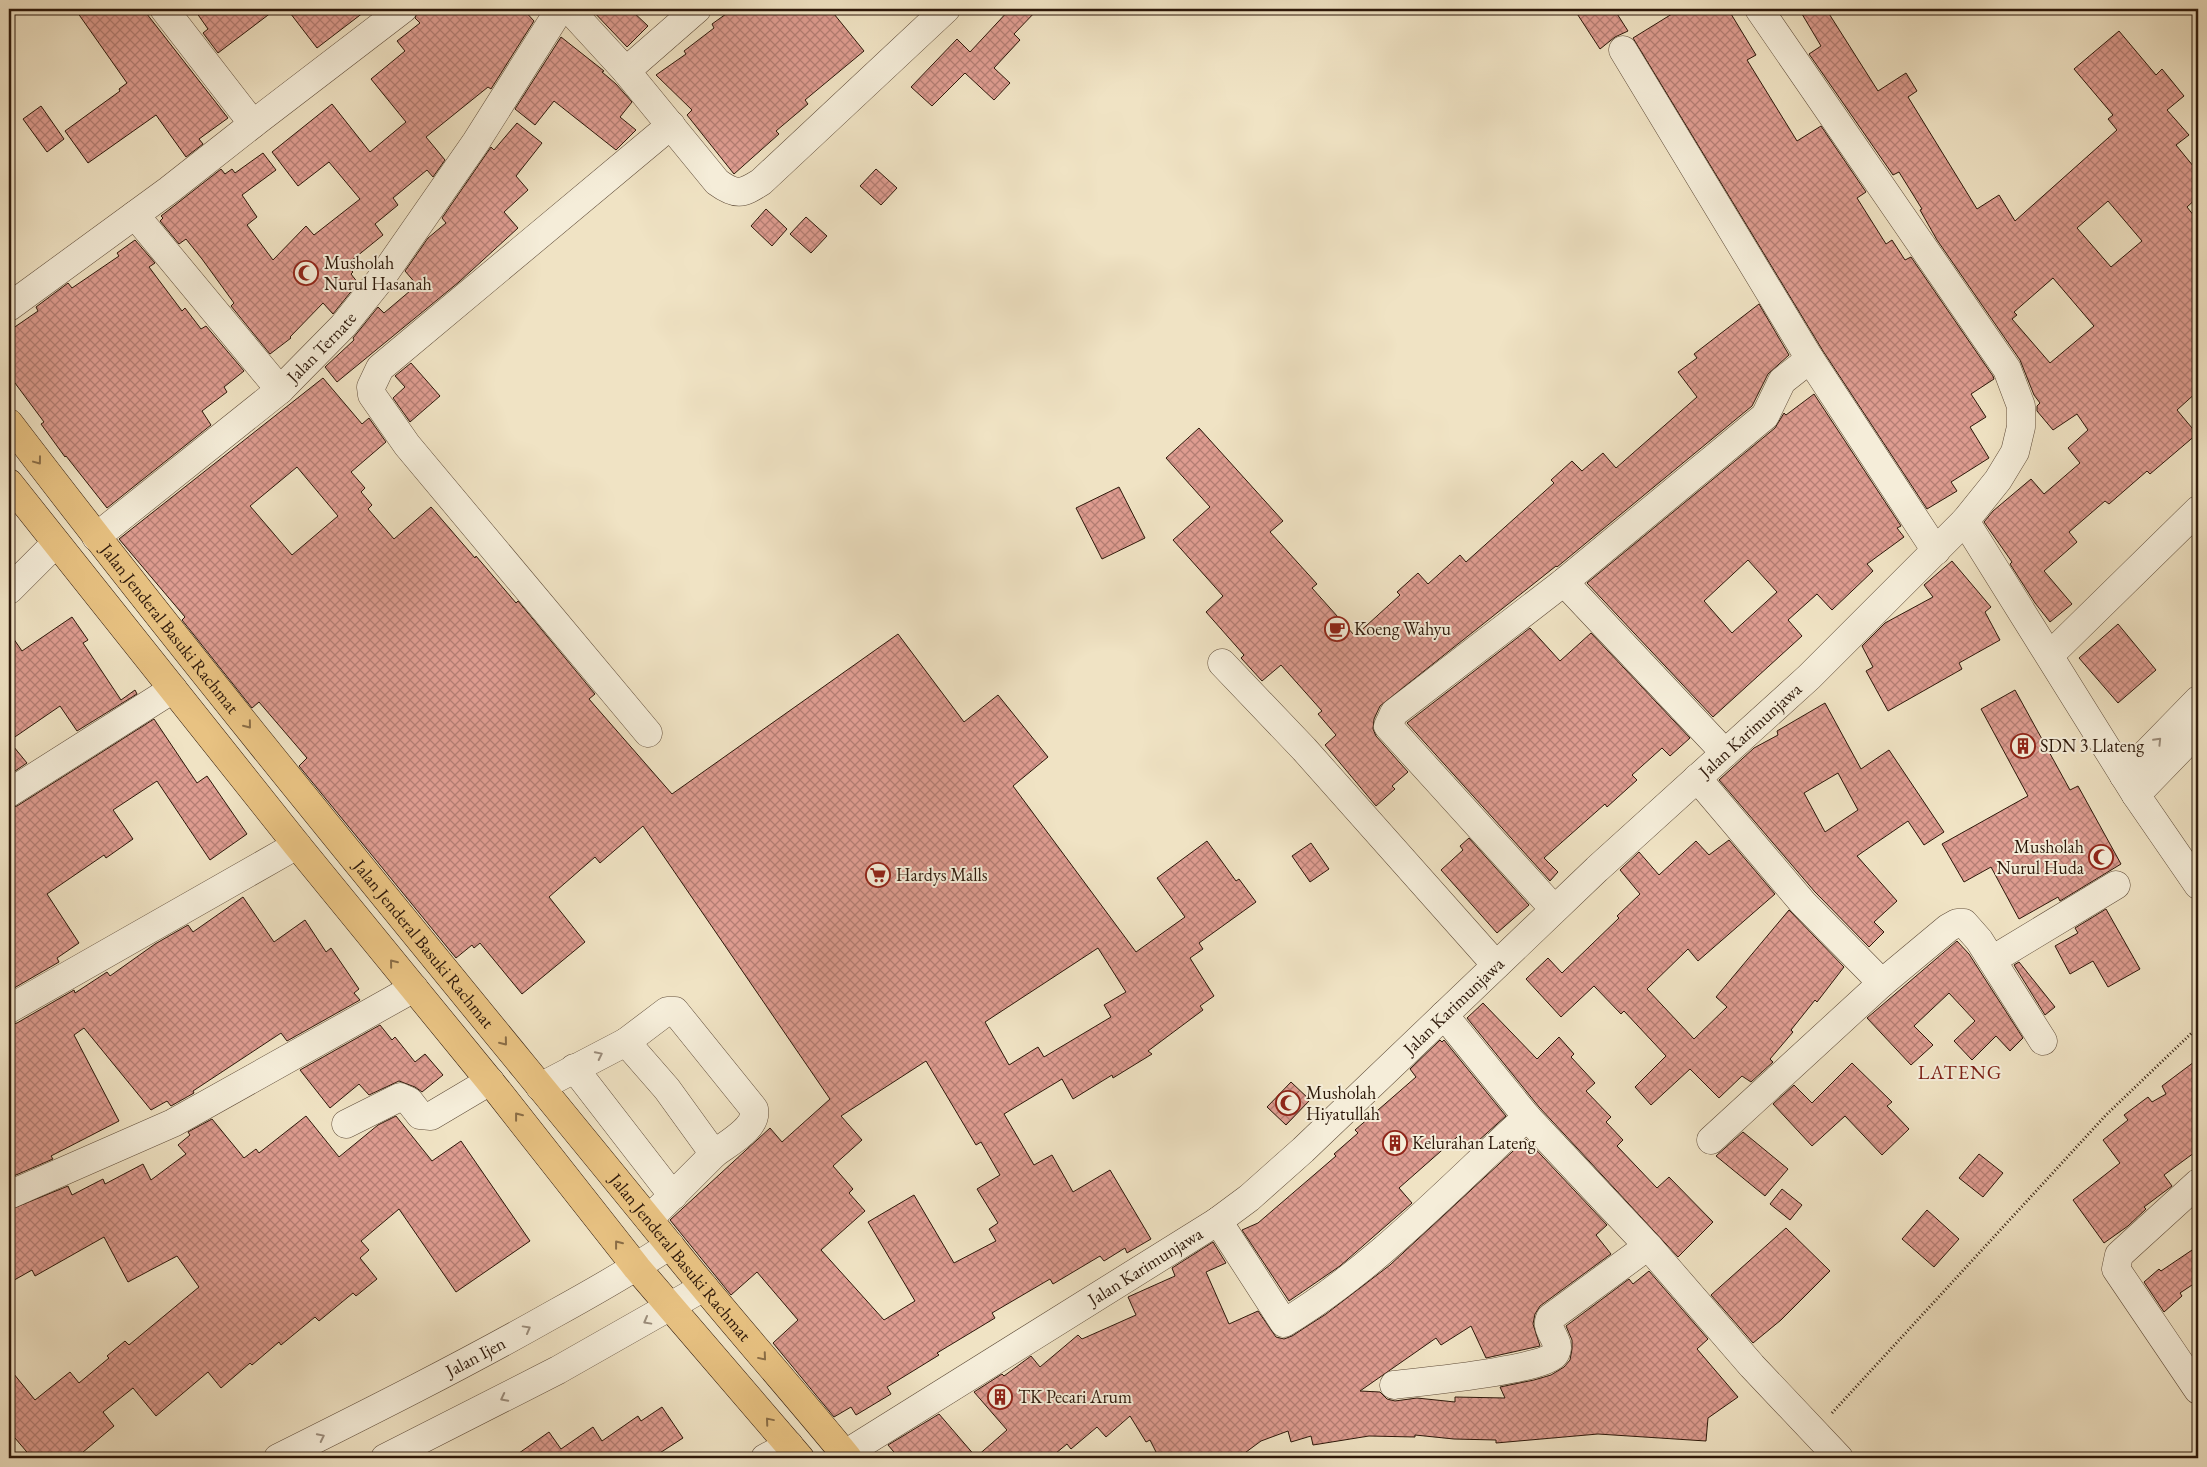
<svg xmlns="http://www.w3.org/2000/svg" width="2207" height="1467" viewBox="0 0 2207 1467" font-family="'EB Garamond',serif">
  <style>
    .building { fill: url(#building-cross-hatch); stroke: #2d180a; fill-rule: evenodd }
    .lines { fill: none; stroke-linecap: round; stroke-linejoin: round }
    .minor-casing { stroke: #5e4b38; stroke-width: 29 }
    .major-casing { stroke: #2d180a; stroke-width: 29 }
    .path { stroke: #2d180a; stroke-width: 3; stroke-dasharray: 1 2.5; stroke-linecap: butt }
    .minor { stroke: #f5edd9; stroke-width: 28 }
    .major { stroke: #e8c282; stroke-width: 28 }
    .oneway { stroke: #8a6d46 }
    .oneway2 { stroke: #9b8d7c }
    .labels { text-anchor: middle; stroke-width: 4; stroke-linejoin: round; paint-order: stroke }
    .poi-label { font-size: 18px; fill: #2d180a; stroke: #f5edd9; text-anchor: start }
    .street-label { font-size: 18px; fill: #2d180a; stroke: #f5edd9 }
    .quarter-label { font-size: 20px; letter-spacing: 1px; fill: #7a1f14; stroke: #f5edd9 }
  </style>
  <defs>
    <pattern id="building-cross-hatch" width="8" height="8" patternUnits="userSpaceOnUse" patternTransform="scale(1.25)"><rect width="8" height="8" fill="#de9c90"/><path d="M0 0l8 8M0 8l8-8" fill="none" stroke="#b47e74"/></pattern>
  </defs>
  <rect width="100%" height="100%" fill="#f0e3c4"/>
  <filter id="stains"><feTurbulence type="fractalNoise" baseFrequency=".004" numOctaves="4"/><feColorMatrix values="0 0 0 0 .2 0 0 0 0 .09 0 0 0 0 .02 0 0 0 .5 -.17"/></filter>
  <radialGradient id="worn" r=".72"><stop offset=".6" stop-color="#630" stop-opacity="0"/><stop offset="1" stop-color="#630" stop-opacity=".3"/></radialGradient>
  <g class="building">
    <path d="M75,9H143L228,118L199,139L203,144L186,157L156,115L88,163L65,131L120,91L119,89L127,83Z"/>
    <path d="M194,9H276L218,53L203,33L208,29Z"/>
    <path d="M287,9H368L317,48Z"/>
    <path d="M418,9H523L534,21L491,89L488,87L426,137L445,160L433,177L427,170L393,198L398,205L375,224L383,235L346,265L353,272L351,274L358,283L333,314L323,303L290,337L291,338L270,354L231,306L234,303L202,259L186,239L179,244L160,221L163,218L161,216L221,169L225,174L232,169L235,173L263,153L276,170L242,195L257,217L247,225L273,260L306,226L314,235L360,199L329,162L298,186L272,152L332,104L370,152L406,122L371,79L405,51L397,41L420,23L415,18Z"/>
    <path d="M591,9H630L648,26L627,47Z"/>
    <path d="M733,9H830L864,51L805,100L808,104L776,131L779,134L734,174L687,115L692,110L656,75L686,54L684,51L714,28L712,24Z"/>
    <path d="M1010,9H1038L1014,34L1020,40L994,68L1010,83L994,100L965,73L932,106L911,87L957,39L970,52Z"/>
    <path d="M1574,9H1614L1628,31L1615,37L1600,49Z"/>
    <path d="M1680,9H1728L1756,55L1747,60L1797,141L1821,126L1866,192L1857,198L1886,244L1892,240L1905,260L1911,257L1993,376L1994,379L1971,394L1986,417L1970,427L1989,458L1951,482L1957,491L1927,509L1823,351L1633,38Z"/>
    <path d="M1799,9H1826L1878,91L1906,73L1917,91L1908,97L1977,209L1999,195L2015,221L2117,130L2108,119L2113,115L2074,69L2119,31L2156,75L2162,69L2184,96L2167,110L2189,135L2176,145L2198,172V197L2187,207L2198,221V391L2177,410L2197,434L2150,474L2147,471L2109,504L2105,501L2069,532L2077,542L2044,571L2072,604L2050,622L2035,603L2010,564L2012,562L1984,522L1993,511L2031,479L2044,494L2080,463L2068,448L2088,430L2077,414L2053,430L2037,411V406L2040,403L2034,395L2020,360L1937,240L1920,210L1922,209L1899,172L1893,175L1809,54L1821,46ZM2108,201L2142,241L2111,267L2077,228ZM2053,278L2094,326L2050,363L2012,319L2017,315L2014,312Z"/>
    <path d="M561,37L604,71L602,72L616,84L632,102L620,117L636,130L616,150L554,101L535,125L515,109Z"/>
    <path d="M41,106L64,139L47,152L23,119Z"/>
    <path d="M517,123L542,143L516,176L528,190L504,212L518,228L459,282L337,382L325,367L354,340L353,338L378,307L384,313L417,285L405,271L428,238L446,223L442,218L491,147L494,150Z"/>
    <path d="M876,169L897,188L881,205L860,186Z"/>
    <path d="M766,209L787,229L772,246L751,226Z"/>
    <path d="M806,217L827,236L811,253L790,234Z"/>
    <path d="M135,240L155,263L149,267L182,311L185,308L201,329L206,326L244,371L224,387L227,392L202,411L211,425L107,508L66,456L65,457L41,424L44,422L9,375V331L38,311L36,307L68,283L72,288L119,256L117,253Z"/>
    <path d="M1759,304L1789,355L1768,374L1752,406L1557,567L1556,566L1380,706L1374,719L1373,729L1376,736L1408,772L1392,786L1395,789L1376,806L1325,745L1336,735L1318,714L1322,711L1281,665L1262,681L1241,658L1244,655L1206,612L1223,596L1173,540L1210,507L1166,458L1199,428L1283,521L1270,532L1317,584L1312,588L1355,636L1400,595L1397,592L1418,573L1428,584L1460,555L1466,562L1554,483L1551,480L1572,461L1582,471L1603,453L1616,468L1697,397L1678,372L1697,358L1694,354Z"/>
    <path d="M411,363L440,396L410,422L393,398L405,387L395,376Z"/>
    <path d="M323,378L362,424L369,418L386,442L351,472L365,488L361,492L372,505L368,509L394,539L431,507L475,558L476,556L516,603L518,601L595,694L589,699L672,794L898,634L964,722L998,695L1048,757L1013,786L1136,952L1185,917L1157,878L1207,841L1236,881L1239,879L1256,902L1199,943L1203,949L1190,958L1214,996L1200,1006L1203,1010L1148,1051L1152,1054L1113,1078L1112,1075L1073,1099L1062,1079L1004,1114L1034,1165L1052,1155L1073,1192L1110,1170L1151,1239L1127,1253L1125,1248L1104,1261L1100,1256L1053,1284L1050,1279L992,1313L995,1318L937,1353L939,1355L887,1387L891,1394L856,1415L851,1407L834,1417L773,1343L798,1320L757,1272L731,1295L670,1220L770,1128L782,1142L830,1099L643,826L600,863L595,857L549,897L585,942L522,994L480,943L474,948L472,945L456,958L299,766L307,758L259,702L252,708L182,620L185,617L119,539ZM297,467L338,516L292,555L250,506ZM1098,948L1126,992L1104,1005L1111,1017L1044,1057L1038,1047L1009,1065L985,1022ZM926,1061L976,1145L981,1142L1000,1175L977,1189L998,1223L989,1229L996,1241L954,1263L914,1195L868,1222L915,1301L884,1320L821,1250L865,1211L849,1193L853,1189L833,1166L862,1140L841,1116Z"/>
    <path d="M1814,394L1901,526L1897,528L1904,537L1867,564L1873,571L1832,610L1817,594L1788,620L1802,636L1713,717L1587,583L1775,428L1784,413L1786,415ZM1748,560L1777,592L1732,633L1704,601Z"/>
    <path d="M1119,487L1145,538L1102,559L1076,508Z"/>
    <path d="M1952,561L1991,607L1985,612L2000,640L1959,663L1962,669L1888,711L1866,671L1873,667L1862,646L1885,623L1933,597L1924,585Z"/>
    <path d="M72,617L88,640L83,643L121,700L135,690L137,694L77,731L60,706L9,741V632L22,651Z"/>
    <path d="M2118,624L2156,670L2118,703L2079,658Z"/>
    <path d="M1530,628L1560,661L1591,633L1690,738L1670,756L1662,748L1632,775L1637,780L1607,807L1605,804L1544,858L1558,872L1550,881L1407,723Z"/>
    <path d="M2015,690L2070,790L2078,786L2121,864L2060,901L2058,897L2019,919L1991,867L1964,882L1942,844L2028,796L1981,709Z"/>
    <path d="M1825,703L1861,769L1889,750L1944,832L1924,845L1908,821L1857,856L1897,901L1874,922L1884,932L1869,947L1815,892L1719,780L1754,748L1778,735L1777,731ZM1838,773L1858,810L1825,832L1804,793Z"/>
    <path d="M154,719L197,783L207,776L247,834L210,860L157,781L113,810L133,839L106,858L104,855L47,894L79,943L57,958L59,962L9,991V808L17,806Z"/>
    <path d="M9,741L27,763L9,775Z"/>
    <path d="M1469,838L1529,905L1497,933L1441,870L1463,850L1460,846Z"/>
    <path d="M1729,840L1775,894L1698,961L1688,949L1647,989L1694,1039L1727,1007L1716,997L1789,910L1844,967L1817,1002L1815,1000L1791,1030L1793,1032L1770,1059L1773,1062L1751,1082L1742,1076L1719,1098L1690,1069L1651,1105L1635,1087L1666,1056L1624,1011L1621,1014L1594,986L1561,1017L1526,979L1548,958L1562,973L1619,918L1617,916L1640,894L1620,870L1639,852L1659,875L1696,841L1709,855Z"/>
    <path d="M1311,843L1329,869L1310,882L1292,856Z"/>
    <path d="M243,897L274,942L305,920L326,952L331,948L359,989L354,993L360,1000L287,1041L281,1033L193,1091L194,1093L171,1106L167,1101L151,1110L84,1028L74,1035L119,1121L51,1156L53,1159L9,1178V1025L17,1023L74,990L75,993L107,972L110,976L155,944L188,925L193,932Z"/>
    <path d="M2106,909L2140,969L2108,987L2093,961L2070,974L2055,946L2078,933L2075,928Z"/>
    <path d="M1957,941L1969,954L2023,1038L2010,1051L1996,1036L1972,1060L1954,1041L1975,1021L1949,993L1914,1026L1933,1045L1911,1065L1867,1018Z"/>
    <path d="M2019,962L2055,1007L2045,1015L2014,965Z"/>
    <path d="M1483,1003L1537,1059L1559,1037L1574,1054L1571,1057L1595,1083L1586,1091L1611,1117L1606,1122L1623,1140L1617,1146L1657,1188L1669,1177L1713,1222L1678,1257L1539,1107L1467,1018Z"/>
    <path d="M380,1025L392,1040L395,1037L415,1062L425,1054L443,1075L422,1092L415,1087L399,1081L369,1095L359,1084L330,1108L300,1070Z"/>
    <path d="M1440,1040L1442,1042L1444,1040L1506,1116L1468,1150L1457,1137L1399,1188L1412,1203L1340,1266L1289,1301L1242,1230L1258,1223L1336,1156L1334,1154L1358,1133L1355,1130L1416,1077L1410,1069Z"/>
    <path d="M2198,1059V1150L2164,1175L2172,1186L2144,1207L2146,1209L2128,1226L2104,1243L2073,1200L2120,1163L2103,1140L2128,1120L2124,1115L2148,1097L2152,1102L2166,1094L2162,1086Z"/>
    <path d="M1852,1063L1892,1102L1887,1106L1909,1129L1882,1155L1845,1116L1812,1146L1773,1104L1794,1085L1812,1103Z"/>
    <path d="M1291,1082L1310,1100L1286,1125L1267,1107Z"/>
    <path d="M306,1116L339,1157L378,1125L396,1116L432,1161L461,1141L530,1241L456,1292L399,1209L361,1241L369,1250L360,1258L377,1279L356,1296L353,1293L319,1321L315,1317L281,1345L279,1342L252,1365L250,1363L221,1388L208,1372L156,1416L133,1388L103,1412L114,1426L76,1458H32L9,1431V1368L35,1400L70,1372L79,1383L109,1358L107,1356L125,1341L129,1345L199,1287L177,1256L128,1282L104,1237L35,1276L32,1270L9,1283V1210L68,1186L72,1195L103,1179L105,1184L143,1164L151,1180L186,1154L178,1145L190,1135L188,1132L212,1119L244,1158L256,1149L259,1153Z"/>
    <path d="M1743,1132L1788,1169L1765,1196L1716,1156Z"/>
    <path d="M1526,1139L1607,1225L1596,1235L1611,1254L1540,1306L1535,1314L1533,1324L1540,1346L1486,1358L1471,1326L1441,1345L1436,1338L1360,1391L1380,1392L1387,1399L1395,1401L1417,1398L1455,1402V1397L1505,1398L1500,1387L1534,1380L1551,1375L1564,1367L1570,1360L1572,1349V1340L1566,1326L1629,1279L1633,1284L1649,1271L1708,1339L1697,1349L1738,1397L1708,1418L1706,1441L1598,1434L1496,1443V1440L1454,1439L1415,1435V1437L1369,1436L1313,1445L1311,1436L1291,1442L1288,1431L1261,1441L1238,1458H1159L1150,1440L1146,1442L1130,1416L1106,1437L1097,1427L1071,1449L1067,1444L1050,1458H899L888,1445L939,1414L976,1457L1007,1430L974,1392L1002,1374L1004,1376L1031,1356L1040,1367L1078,1335L1082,1339L1136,1315L1128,1297L1175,1276L1172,1268L1213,1242L1226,1263L1206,1272L1229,1324L1258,1311L1276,1337L1284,1339L1292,1336L1326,1314L1390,1265Z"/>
    <path d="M1979,1154L2003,1173L1983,1197L1959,1178Z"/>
    <path d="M1782,1189L1802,1205L1790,1220L1770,1204Z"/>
    <path d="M1927,1210L1959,1239L1934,1267L1902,1239Z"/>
    <path d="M1786,1228L1830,1271L1781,1320L1753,1343L1711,1295Z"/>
    <path d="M2198,1246V1281L2180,1293L2182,1296L2164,1312L2144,1282L2159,1269L2161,1271Z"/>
    <path d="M662,1407L683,1438L652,1458H512L549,1432L561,1449L593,1427L602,1441L638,1416L641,1421Z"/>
  </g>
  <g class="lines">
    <defs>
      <g id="minor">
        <path d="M164,9L253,124L403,9"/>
        <path d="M569,9L626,71L717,182C736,196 742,194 761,182L946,9"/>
        <path d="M1623,50L1810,359L1936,551"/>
        <path d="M626,71L697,9"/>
        <path d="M135,215L280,390"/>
        <path d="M9,307L169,190L253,124"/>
        <path d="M1965,521L2136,795L2198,885"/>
        <path id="s1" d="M96,537L280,390L343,326L380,280L476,142L560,9"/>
        <path d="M1564,582L1725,753"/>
        <path d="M9,590L56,543"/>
        <path d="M2050,655L2198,510"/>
        <path d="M1222,663L1304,749L1496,965"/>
        <path d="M648,733L407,445L372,395L371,387L380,368L671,125"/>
        <path d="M2124,776L2198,700"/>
        <path d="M1697,778L1803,903L1882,983L1711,1140"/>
        <path d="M9,793L173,689"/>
        <path d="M2136,795L2198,731"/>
        <path d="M1554,909L1388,726L1394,713L1564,582L1765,416L1782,381L1810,359"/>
        <path d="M1992,960L2116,885"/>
        <path d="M1882,983L1948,928L1957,923H1964L1979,940L2043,1041"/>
        <path d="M9,1009L297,845"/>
        <path d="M1444,1015L1527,1117L1648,1246L1752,1366L1839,1458"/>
        <path d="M626,1042L667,1011H675L754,1109C758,1128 728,1143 714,1154"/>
        <path d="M574,1068L673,1196"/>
        <path d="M540,1087L626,1042L667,1089L714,1154L649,1219"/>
        <path d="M346,1124L400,1097L409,1101L420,1115L431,1116L490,1081"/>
        <path d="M2198,1183L2119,1255L2116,1269L2198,1390"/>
        <path d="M9,1195L173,1123L414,988"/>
        <path d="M1218,1221L1284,1323C1374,1269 1450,1187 1527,1117"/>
        <path d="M1394,1385C1418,1382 1546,1370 1555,1354C1563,1341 1544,1331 1550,1318L1648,1246"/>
        <path id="s2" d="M845,1454L1218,1221L1249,1198L1303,1150L1597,869L1809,677L1965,521L1998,480L2015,452L2021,427V406L2007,369L1759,9"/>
        <path id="s3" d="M278,1458C370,1412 462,1366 552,1315C592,1293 631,1271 670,1245"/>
        <path d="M385,1458L558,1370L704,1287"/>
        <path d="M765,1458L789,1445"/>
      </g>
      <g id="major">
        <path id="s4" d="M9,423C223,703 449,974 672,1248C729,1319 790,1387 848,1458"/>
        <path d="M9,483L297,845L497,1090L637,1268L800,1458"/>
      </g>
    </defs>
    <use href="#minor" class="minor-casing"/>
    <use href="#major" class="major-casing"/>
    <path class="path" d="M1832,1413L2106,1115L2198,1027"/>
    <use href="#minor" class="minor"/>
    <use href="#major" class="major"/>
  </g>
  <defs><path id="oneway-chevron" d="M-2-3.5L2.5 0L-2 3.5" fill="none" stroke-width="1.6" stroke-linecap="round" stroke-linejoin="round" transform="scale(1.25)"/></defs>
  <g class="oneway">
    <use href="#oneway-chevron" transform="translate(38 461) rotate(53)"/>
    <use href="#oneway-chevron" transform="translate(248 725) rotate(51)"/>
    <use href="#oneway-chevron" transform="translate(393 963) rotate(-129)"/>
    <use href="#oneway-chevron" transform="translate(504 1042) rotate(51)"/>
    <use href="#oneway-chevron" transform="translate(518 1116) rotate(-128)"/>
    <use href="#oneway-chevron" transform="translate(618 1244) rotate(-128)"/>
    <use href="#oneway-chevron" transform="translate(763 1357) rotate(50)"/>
    <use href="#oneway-chevron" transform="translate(769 1421) rotate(-130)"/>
  </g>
  <g class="oneway2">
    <use href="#oneway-chevron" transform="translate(2158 741) rotate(-46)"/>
    <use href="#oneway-chevron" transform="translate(599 1055) rotate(-26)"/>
    <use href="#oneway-chevron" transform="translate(647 1321) rotate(151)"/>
    <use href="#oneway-chevron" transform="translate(527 1329) rotate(-29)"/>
    <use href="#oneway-chevron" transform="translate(504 1398) rotate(153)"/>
    <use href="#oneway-chevron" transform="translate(321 1437) rotate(-26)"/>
  </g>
  <defs>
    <symbol id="mosque-ring" viewBox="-11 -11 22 22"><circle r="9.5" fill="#f5edd9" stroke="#8f2418" stroke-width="1.5"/><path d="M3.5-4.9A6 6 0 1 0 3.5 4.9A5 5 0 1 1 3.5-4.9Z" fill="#8f2418"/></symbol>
    <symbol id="cafe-ring" viewBox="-11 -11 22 22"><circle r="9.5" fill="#f5edd9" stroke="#8f2418" stroke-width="1.5"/><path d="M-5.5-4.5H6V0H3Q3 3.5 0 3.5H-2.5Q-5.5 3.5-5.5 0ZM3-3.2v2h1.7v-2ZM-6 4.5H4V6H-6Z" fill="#8f2418"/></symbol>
    <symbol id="building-ring" viewBox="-11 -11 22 22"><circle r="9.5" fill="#f5edd9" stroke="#8f2418" stroke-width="1.5"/><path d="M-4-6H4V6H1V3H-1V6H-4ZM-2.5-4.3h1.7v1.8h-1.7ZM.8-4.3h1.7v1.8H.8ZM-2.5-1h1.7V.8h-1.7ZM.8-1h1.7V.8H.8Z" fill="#8f2418"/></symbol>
    <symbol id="supermarket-ring" viewBox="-11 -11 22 22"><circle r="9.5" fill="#f5edd9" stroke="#8f2418" stroke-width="1.5"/><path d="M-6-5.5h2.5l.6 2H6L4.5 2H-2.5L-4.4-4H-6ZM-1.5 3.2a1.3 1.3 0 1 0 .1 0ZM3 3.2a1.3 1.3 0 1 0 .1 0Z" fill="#8f2418"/></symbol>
  </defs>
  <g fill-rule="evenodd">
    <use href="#mosque-ring" x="292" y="259" width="28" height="28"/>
    <use href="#cafe-ring" x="1323" y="615" width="28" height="28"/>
    <use href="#building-ring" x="2009" y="732" width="28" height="28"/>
    <use href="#mosque-ring" x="2087" y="843" width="28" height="28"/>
    <use href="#supermarket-ring" x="864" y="861" width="28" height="28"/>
    <use href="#mosque-ring" x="1274" y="1089" width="28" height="28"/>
    <use href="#building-ring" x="1381" y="1129" width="28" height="28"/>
    <use href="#building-ring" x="986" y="1383" width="28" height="28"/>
  </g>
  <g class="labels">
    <g class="poi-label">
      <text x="324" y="269">Musholah<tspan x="324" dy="21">Nurul Hasanah</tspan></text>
      <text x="1354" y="635">Koeng Wahyu</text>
      <text x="2040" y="752">SDN 3 Llateng</text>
      <text x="2084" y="853" text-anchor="end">Musholah<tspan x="2084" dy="21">Nurul Huda</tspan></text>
      <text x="896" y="881">Hardys Malls</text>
      <text x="1306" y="1099">Musholah<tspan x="1306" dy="21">Hiyatullah</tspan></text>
      <text x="1412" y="1149">Kelurahan Lateng</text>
      <text x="1018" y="1403">TK Pecari Arum</text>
    </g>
    <g class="street-label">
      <text dy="6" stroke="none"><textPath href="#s1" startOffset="295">Jalan Ternate</textPath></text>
      <text dy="6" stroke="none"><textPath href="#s4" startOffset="261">Jalan Jenderal Basuki Rachmat</textPath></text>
      <text dy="6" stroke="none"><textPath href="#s2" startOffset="1164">Jalan Karimunjawa</textPath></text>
      <text dy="6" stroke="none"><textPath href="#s4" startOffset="666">Jalan Jenderal Basuki Rachmat</textPath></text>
      <text dy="6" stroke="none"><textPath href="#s2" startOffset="759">Jalan Karimunjawa</textPath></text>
      <text dy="6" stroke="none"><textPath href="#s4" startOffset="1071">Jalan Jenderal Basuki Rachmat</textPath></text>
      <text dy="6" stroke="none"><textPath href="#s2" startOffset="354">Jalan Karimunjawa</textPath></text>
      <text dy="6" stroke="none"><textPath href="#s3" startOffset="222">Jalan Ijen</textPath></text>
    </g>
    <g class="quarter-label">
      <text x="1960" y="1079">LATENG</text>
    </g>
  </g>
  <rect width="2207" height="1467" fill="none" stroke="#f0e3c4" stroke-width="30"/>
  <rect x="10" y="10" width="2187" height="1447" fill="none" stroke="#2d180a" stroke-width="2.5"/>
  <rect x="15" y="15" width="2177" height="1437" fill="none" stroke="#2d180a"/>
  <rect width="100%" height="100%" filter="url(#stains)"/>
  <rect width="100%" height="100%" fill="url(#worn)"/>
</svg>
